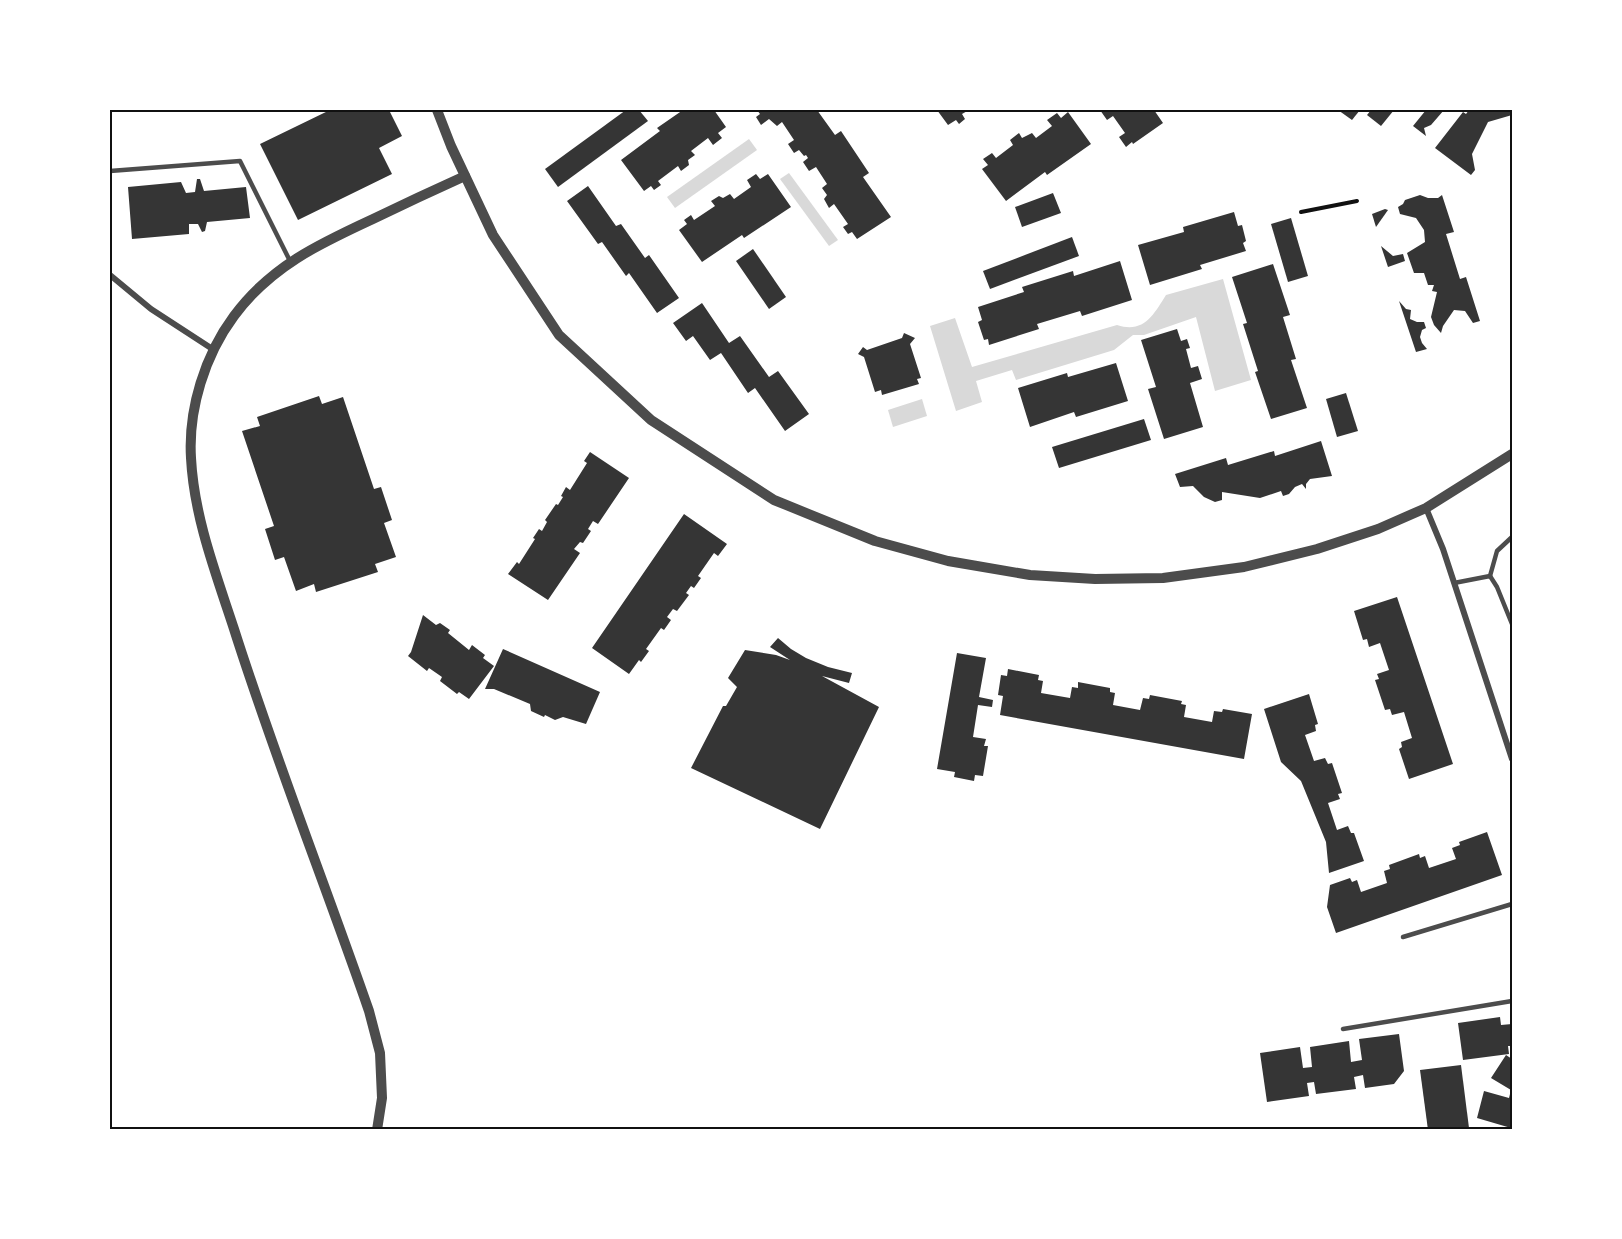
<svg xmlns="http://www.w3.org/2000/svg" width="1622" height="1239" viewBox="0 0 1622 1239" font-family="Jost,sans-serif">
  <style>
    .water { fill: #d9d9d9 }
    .building { fill: #353535 }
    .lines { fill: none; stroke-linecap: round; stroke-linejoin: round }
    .path { stroke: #111; stroke-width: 4 }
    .service { stroke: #4c4c4c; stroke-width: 4.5 }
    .minor { stroke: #4c4c4c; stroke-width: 6 }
    .tertiary { stroke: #4c4c4c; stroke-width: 10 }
    .neatline { fill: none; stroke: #111; stroke-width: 2 }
  </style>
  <rect width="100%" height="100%" fill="#fff"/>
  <g class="water">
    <path d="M749,139L757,150L675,208L667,197Z"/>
    <path d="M789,173L838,240L829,246L780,179Z"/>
    <path d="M1223,279L1251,380L1215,391L1196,317L1144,335H1133L1114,350L1016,380L1012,370L976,381L982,402L956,411L930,326L955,318L972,367L1117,325C1144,334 1154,314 1166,295Z"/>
    <path d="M922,399L927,416L893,427L888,410Z"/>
  </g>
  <g class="building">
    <path d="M330,110H389L402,136L379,148L392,174L298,220L260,144Z"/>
    <path d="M626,110H639L648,121L558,187L545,169Z"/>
    <path d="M683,110H714L726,127L718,133L722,138L713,145L708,138L691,151L695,155L688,160L689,165L681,171L678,166L658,181L661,185L654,190L651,186L644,191L621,160L660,131L657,128Z"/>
    <path d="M757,110H817L835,135L841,131L869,173L863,177L891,217L857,239L852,232L848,234L843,227L848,224L834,204L829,208L824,199L827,195L822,188L827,184L816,167L809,171L803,162L808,158L806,155L804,156L799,150L794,153L788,144L794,140L782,122L777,126L769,119L761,125L756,117L760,114Z"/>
    <path d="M937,110H969L962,114L965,119L959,124L956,120L948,125Z"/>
    <path d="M1100,110H1154L1163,123L1133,144L1132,142L1126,147L1119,137L1125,133L1113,116L1107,120Z"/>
    <path d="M1338,110H1360L1352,120Z"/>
    <path d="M1371,110H1394L1381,126L1367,115Z"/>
    <path d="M1426,110H1444L1431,125L1424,128L1426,136L1413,126Z"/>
    <path d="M1469,110H1512V115L1488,122L1472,154L1475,170L1471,175L1435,148L1463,112L1466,114Z"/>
    <path d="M1068,112L1091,144L1047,175L1045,172L1006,201L982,169L988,165L983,159L992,153L996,158L1013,145L1010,140L1019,133L1022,138L1032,133L1036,138L1052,126L1047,120L1057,113L1061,118Z"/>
    <path d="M756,174L760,179L768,174L791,207L744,238L742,235L702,262L679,230L687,224L684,220L691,215L694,220L715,206L711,201L719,196L723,198L730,194L734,199L751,187L747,180Z"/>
    <path d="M197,179H200L204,191L246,187L250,218L207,222L205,231L202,232L198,224H189V234L132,239L128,187L181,182L186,193L195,192Z"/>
    <path d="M588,186L616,226L621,224L645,258L649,255L679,298L657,313L629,273L626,276L602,242L598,244L567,201Z"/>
    <path d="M1053,193L1061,213L1022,227L1015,207Z"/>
    <path d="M1420,195L1428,198H1438L1442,195L1454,232L1446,234L1460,279L1466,277L1480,321L1473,323L1465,311L1454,310L1443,326L1441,333L1434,325L1431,317L1437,292L1432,291L1434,285H1428L1424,273H1414L1407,253L1425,242L1424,230L1416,218L1400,214L1398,207L1403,204L1405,200Z"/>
    <path d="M1385,209L1388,210L1376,227L1372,214Z"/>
    <path d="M1234,212L1238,226L1242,225L1246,241L1243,243L1246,251L1200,265L1202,269L1150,285L1138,245L1184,232L1183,227Z"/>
    <path d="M1291,218L1308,276L1288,282L1271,224Z"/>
    <path d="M1072,237L1079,256L990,289L983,271Z"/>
    <path d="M1381,246L1393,256L1403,254L1405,261L1388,267Z"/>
    <path d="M753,249L786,297L769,309L736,261Z"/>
    <path d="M1120,261L1132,300L1082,316L1080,311L1037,324L1039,329L989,345L988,339L984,340L978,322L982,320L978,307L1024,292L1022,287L1073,271L1074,276Z"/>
    <path d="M1273,264L1290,315L1283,317L1296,359L1291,360L1307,408L1271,419L1255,372L1258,371L1243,324L1247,323L1232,277Z"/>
    <path d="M1399,301L1406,309L1411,310L1410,319L1417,322H1424L1426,328L1422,330L1420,337L1422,343L1427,349L1416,352Z"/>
    <path d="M702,303L729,343L740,336L769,377L778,371L809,414L785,431L755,388L748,393L721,353L710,360L693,336L686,341L673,323Z"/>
    <path d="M1177,329L1181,341L1187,339L1190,348L1186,349L1191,368L1198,366L1202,379L1190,383L1203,427L1164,439L1148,389L1156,387L1141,340Z"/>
    <path d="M904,333L915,338L910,344L921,378L917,379L919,384L882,395L881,390L875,392L864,357L858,354L863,347L867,350L902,338Z"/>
    <path d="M1116,363L1128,401L1076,417L1074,412L1030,427L1018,388L1067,373L1068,377Z"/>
    <path d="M1346,393L1358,431L1337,437L1326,399Z"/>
    <path d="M319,396L322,404L343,397L374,489L381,487L392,520L384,523L396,557L375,564L378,572L316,592L314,584L296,591L284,557L275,560L265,529L274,526L242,431L260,426L257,417Z"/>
    <path d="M1144,419L1151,440L1059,468L1052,447Z"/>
    <path d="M1321,441L1332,476L1310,479L1306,484V489L1302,484L1295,487L1289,494L1283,496L1281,491L1260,498L1222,492V500L1215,502L1204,497L1193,486L1180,487L1175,474L1226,458L1228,465L1274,451L1275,456Z"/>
    <path d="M590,452L629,478L598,524L593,521L588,529L591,531L583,543L580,542L574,549L580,553L548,600L508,574L517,562L519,564L535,539L533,538L539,529L542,531L547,522L545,520L556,504L558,505L563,497L561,496L566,487L570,490L587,463L584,461Z"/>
    <path d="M684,514L727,544L718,556L714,553L698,576L701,578L694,588L691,586L686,593L689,595L677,611L673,609L667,617L671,620L664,630L661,628L646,649L649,651L641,662L639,660L629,674L592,648Z"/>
    <path d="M1397,597L1453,764L1409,779L1399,749L1402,747L1401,742L1412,738L1404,712L1392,715L1390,709L1385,710L1375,680L1379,679L1377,674L1389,670L1380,643L1369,647L1367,639L1363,640L1354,611Z"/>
    <path d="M423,615L436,625L440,623L450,630L448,633L469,650L472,645L485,655L483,658L494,666L469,699L459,692L457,694L440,681L442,677L429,668L427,671L408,656L411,652Z"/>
    <path d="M778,638L791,649L806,658L828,667L852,673L849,683L822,676L879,707L820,829L691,768L723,706H726L737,687L728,678L745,650L776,655L790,660L770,647Z"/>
    <path d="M503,649L600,692L586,724L563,717L555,720L545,715L544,717L531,711L530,704L494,689H485Z"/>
    <path d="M957,653L986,658L979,697L993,700L992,707L978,705L973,737L986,739L984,746H988L983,776L975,775L974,781L954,777L955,772L937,769Z"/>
    <path d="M1008,669L1039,675L1038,680L1043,681L1041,693L1070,698L1072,687L1078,688V682L1110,688V692L1115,693L1113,705L1140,710L1143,698L1149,699L1150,695L1182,701L1181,704L1186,705L1184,717L1212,722L1214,711L1222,712L1223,709L1252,714L1244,759L1000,715L1003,696L998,695L1001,675L1007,676Z"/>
    <path d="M1309,694L1318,724L1315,725L1316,731L1305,735L1314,761L1325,758L1328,764L1332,763L1342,793L1338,794L1340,799L1328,803L1337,830L1348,826L1351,833H1354L1364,861L1329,873L1326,842L1301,781L1281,762L1264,709Z"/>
    <path d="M1487,832L1502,875L1336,933L1327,907L1330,885L1350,878L1352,882L1357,880L1361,892L1387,883L1384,871L1390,869L1389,865L1419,854L1420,858L1425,856L1429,868L1456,859L1452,848L1460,845L1459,842Z"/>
    <path d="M1500,1017L1501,1025L1512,1024V1046H1508L1509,1054L1463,1060L1458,1023Z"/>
    <path d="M1399,1034L1404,1071L1394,1084L1365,1088L1363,1075L1354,1077L1356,1089L1316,1094L1314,1082L1307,1083L1309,1096L1267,1102L1260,1053L1300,1047L1303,1068L1312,1067L1310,1047L1349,1041L1351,1062L1362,1060L1359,1039Z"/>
    <path d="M1506,1055L1512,1059L1511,1128L1477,1118L1484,1091L1509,1098L1511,1090L1491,1078Z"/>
    <path d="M1461,1065L1469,1128L1428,1130L1420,1070Z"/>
  </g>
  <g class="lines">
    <path class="path" d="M1301,212L1357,201"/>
    <g class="service">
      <path d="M110,171L240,161L290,261"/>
      <path d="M1490,576L1497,551L1512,537"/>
      <path d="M1454,583L1490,576L1497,587L1512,624"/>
      <path d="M1403,937L1512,904"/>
      <path d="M1343,1029L1512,1001"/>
    </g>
    <g class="minor">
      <path d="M110,275L151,309L214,350"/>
      <path d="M1426,508L1443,549L1512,759"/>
    </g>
    <g class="tertiary">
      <path d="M437,110L451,146L493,235L559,335L651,420L774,500L875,541L948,561L1030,575L1095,579L1163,578L1244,567L1317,549L1378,529L1426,508L1512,454"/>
      <path d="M377,1130L382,1098L380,1053L369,1011C325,884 275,758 234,629C216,574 194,517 191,458C188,409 205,355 234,316C271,266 319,244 373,219C404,204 434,190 465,176"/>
    </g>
  </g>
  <rect width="1622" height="1239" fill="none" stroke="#ffffff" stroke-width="222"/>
  <rect x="111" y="111" width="1400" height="1017" class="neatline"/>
</svg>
